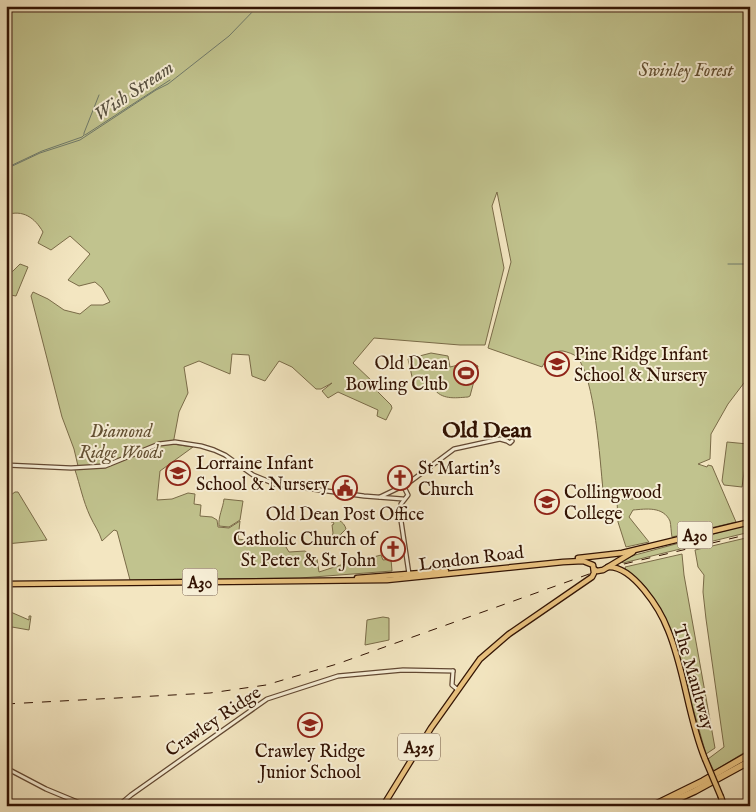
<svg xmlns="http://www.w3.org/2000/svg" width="756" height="812" viewBox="0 0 756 812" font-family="'IM FELL English',serif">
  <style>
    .green { fill: #c1c38e; stroke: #7a6b48 }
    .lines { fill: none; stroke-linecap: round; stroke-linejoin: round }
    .stream { stroke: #717b6b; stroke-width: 1 }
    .minor-casing { stroke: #624832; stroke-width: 5.5 }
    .major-casing { stroke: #321303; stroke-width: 7 }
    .highway-casing { stroke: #321303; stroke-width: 8 }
    .minor { stroke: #f7efd7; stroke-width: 3 }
    .major { stroke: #eac380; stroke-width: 4.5 }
    .highway { stroke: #eac380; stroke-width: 5.5 }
    .rail { stroke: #321303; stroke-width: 1; stroke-dasharray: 9 9; stroke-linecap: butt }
    .major-bridge-casing { stroke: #321303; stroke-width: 7; stroke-linecap: butt }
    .major-bridge { stroke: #eac380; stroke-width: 4.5 }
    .labels { text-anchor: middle; stroke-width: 4; stroke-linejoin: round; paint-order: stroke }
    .shield { fill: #f7efd7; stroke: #6d5543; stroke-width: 1 }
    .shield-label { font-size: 16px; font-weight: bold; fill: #321303 }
    .park-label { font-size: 18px; font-style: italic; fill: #645134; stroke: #f7efd7 }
    .poi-label { font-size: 18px; fill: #321303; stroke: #f7efd7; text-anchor: start }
    .street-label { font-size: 18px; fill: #321303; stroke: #f7efd7 }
    .water-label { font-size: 19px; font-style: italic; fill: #575040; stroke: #f7efd7 }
    .district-label { font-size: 22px; font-weight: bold; fill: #321303; stroke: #f7efd7 }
  </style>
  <rect width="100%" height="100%" fill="#f3e6c1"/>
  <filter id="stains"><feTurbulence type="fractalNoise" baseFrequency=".004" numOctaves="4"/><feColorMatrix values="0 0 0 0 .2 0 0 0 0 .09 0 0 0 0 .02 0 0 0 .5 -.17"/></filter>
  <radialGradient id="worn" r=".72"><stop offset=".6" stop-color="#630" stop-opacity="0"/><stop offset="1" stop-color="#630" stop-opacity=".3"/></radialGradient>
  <g class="green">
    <path d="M6,6H750V375L728,404L711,434L710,459L698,464L707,467L708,465L712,466L736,522L672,537C671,532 671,525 670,521C663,506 646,509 633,510L629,517L649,542L626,547L618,522L617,500L633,499V491L613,492V490H603C600,461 595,378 577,357C574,354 567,352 563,351C554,350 546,359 542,367L488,348L511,262L497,192L492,206L504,268L485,345H460L374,338L353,363L373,382L374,388L391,405L392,408L386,420L377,416L378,410L338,392L328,398L322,391L332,383L321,389H316L292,367L279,361L265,381L252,376L249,355L232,354L230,374L199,361L184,367L188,393L179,412L173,444L193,447L160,471L157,500L172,499L188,493L195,494L194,504L201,505L200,516L212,517L217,520L218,527L229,528L240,521L238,539C253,541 267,544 281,539L289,552L305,551L317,559L319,572L347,563L357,567L363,565L366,559L381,555L383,560L391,559L392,571L300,578L130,580L117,531L114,530L102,541C99,531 94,525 90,516C83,501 80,485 75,470L78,466L74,449L62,417L31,296L33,292L48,299L64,310L80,314L91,305H103L110,302L102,288L95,282L79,286L68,280L90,254L70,236L51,250L38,243L43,232C35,218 23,209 6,215Z"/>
    <path d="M20,264L28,267L16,296L10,295L6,286V278Z"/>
    <path d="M431,353L448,356L450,367C460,365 469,360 478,366L470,396L468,397C454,398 442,400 433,388L415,390L408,359Z"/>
    <path d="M727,442L748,444L742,487L724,485L722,481Z"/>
    <path d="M15,492H18L47,540L6,544V520L11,503L8,497Z"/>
    <path d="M224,499L243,501L240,520L229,527L219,526C218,517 223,508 224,499Z"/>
    <path d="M329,519C336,518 344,521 346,529L341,534L338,543L337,541L335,543L334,542L332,544L330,543L333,533L332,525L334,524L333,522H331V519Z"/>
    <path d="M750,524V532L623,563L621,561L635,555Z"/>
    <path d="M750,537V749L714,771L708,759L724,747L706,619L703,592L704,575L698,567L695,550Z"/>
    <path d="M682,554L684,575L715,748L706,754L670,628L644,585L626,571L625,567Z"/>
    <path d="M6,610L29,620V616H31L29,630L12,627L9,639L6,641Z"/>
    <path d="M383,617L389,618V640L365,645L367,620Z"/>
  </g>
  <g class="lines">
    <g class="stream">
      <path d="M85,135L170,80"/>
      <path d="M6,168L42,151L82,137L84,135V133L99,95"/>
      <path d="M6,169L40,153L80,140L156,90L168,84L229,36L258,6"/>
      <path d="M728,264H750"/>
    </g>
    <defs>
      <g id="minor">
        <path d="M6,465L71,468L105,466L159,444L175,442L201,446L214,450L225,455L253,475L275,484L364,496L403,499"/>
        <path d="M405,489L408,495L401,504L400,514L409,574"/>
        <path d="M380,497L407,484L454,449L500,439L507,441L510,443L512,441"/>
        <path d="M453,671L452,685L458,690"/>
        <path d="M6,768L46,789L87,806"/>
        <path d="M118,806L131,795L267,699L338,676L403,670L453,671"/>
      </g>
      <g id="major">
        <path d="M578,558L622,553L750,522"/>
        <path d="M608,567C633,566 660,609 668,630C685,671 688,718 705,759"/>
        <path d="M594,569L597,571L603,570L633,552"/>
        <path d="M357,578L446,571"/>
        <path d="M6,584L387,580L563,562L583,561L593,565L594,573L592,577L509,634L480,659L431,728L383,806"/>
        <path d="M721,797L724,806"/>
      </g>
      <g id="highway">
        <path d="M652,806L703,781L750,754"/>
        <path d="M662,806L695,791L750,761"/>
      </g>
    </defs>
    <use href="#minor" class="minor-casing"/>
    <use href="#major" class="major-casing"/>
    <use href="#highway" class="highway-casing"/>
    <use href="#minor" class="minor"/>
    <use href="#major" class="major"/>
    <use href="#highway" class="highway"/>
    <g class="rail">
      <path d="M624,564L750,534"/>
      <path d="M6,704L210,693L266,685L337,664L592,573"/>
    </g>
    <defs>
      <path id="major-bridge" d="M705,759L721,797"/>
    </defs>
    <use href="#major-bridge" class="major-bridge-casing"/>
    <use href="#major-bridge" class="major-bridge"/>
  </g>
  <defs>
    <symbol id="school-ring" viewBox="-11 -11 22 22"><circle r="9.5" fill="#f7efd7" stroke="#8f2418" stroke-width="1.5"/><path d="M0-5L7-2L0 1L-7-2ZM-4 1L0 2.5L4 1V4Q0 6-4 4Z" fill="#8f2418"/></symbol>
    <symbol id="stadium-ring" viewBox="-11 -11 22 22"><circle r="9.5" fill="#f7efd7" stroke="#8f2418" stroke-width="1.5"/><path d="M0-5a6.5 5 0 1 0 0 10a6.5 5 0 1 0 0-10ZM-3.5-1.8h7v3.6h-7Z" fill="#8f2418"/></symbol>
    <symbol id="church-ring" viewBox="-11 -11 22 22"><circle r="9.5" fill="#f7efd7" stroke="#8f2418" stroke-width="1.5"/><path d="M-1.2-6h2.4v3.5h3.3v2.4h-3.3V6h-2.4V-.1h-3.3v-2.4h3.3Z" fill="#8f2418"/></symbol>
    <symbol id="civic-ring" viewBox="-11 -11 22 22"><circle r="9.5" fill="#f7efd7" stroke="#8f2418" stroke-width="1.5"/><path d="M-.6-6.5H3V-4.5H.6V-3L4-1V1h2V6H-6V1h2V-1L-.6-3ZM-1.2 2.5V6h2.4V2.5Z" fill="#8f2418"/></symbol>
  </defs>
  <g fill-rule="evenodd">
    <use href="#school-ring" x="543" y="350" width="28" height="28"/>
    <use href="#stadium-ring" x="452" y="359" width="28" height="28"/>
    <use href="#school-ring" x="164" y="459" width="28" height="28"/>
    <use href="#church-ring" x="386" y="464" width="28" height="28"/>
    <use href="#civic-ring" x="331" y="474" width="28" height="28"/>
    <use href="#school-ring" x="533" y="488" width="28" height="28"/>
    <use href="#church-ring" x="379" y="535" width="28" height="28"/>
    <use href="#school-ring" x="296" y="711" width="28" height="28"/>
  </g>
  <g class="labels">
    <g class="shield">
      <rect x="677.5" y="521.5" width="35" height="27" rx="4"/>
      <rect x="182.5" y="568.5" width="35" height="27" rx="4"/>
      <rect x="398" y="733.5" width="42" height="27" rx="4"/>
    </g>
    <g class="shield-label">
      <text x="695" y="541">A30</text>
      <text x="200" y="588">A30</text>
      <text x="419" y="753">A325</text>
    </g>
    <g class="park-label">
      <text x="686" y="76">Swinley Forest</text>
      <text x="121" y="437">Diamond<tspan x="121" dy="21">Ridge Woods</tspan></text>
    </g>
    <g class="poi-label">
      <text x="574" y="360">Pine Ridge Infant<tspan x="574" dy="21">School &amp; Nursery</tspan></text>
      <text x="448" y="369" text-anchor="end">Old Dean<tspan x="448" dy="21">Bowling Club</tspan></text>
      <text x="196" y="469">Lorraine Infant<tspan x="196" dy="21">School &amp; Nursery</tspan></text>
      <text x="418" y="474">St Martin's<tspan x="418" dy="21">Church</tspan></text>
      <text x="564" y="498">Collingwood<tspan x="564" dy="21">College</tspan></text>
      <text x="345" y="520" text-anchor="middle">Old Dean Post Office</text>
      <text x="376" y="545" text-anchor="end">Catholic Church of<tspan x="376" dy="21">St Peter &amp; St John</tspan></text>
      <text x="310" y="757" text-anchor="middle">Crawley Ridge<tspan x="310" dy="21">Junior School</tspan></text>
    </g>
    <g class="street-label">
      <text transform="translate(471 558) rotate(-7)" y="6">London Road</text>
      <text transform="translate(694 677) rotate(74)" y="6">The Maultway</text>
      <text transform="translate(213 721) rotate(-34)" y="6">Crawley Ridge</text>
    </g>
    <g class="water-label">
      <text transform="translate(133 90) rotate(-34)" y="7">Wish Stream</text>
    </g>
    <g class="district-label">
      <text x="487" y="437">Old Dean</text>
    </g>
  </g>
  <rect width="756" height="812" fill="none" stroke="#f3e6c1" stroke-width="25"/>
  <rect x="8" y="8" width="741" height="797" fill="none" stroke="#321303" stroke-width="2.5"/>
  <rect x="12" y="12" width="731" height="787" fill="none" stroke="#321303"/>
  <rect width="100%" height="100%" filter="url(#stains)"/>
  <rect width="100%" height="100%" fill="url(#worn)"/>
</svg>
